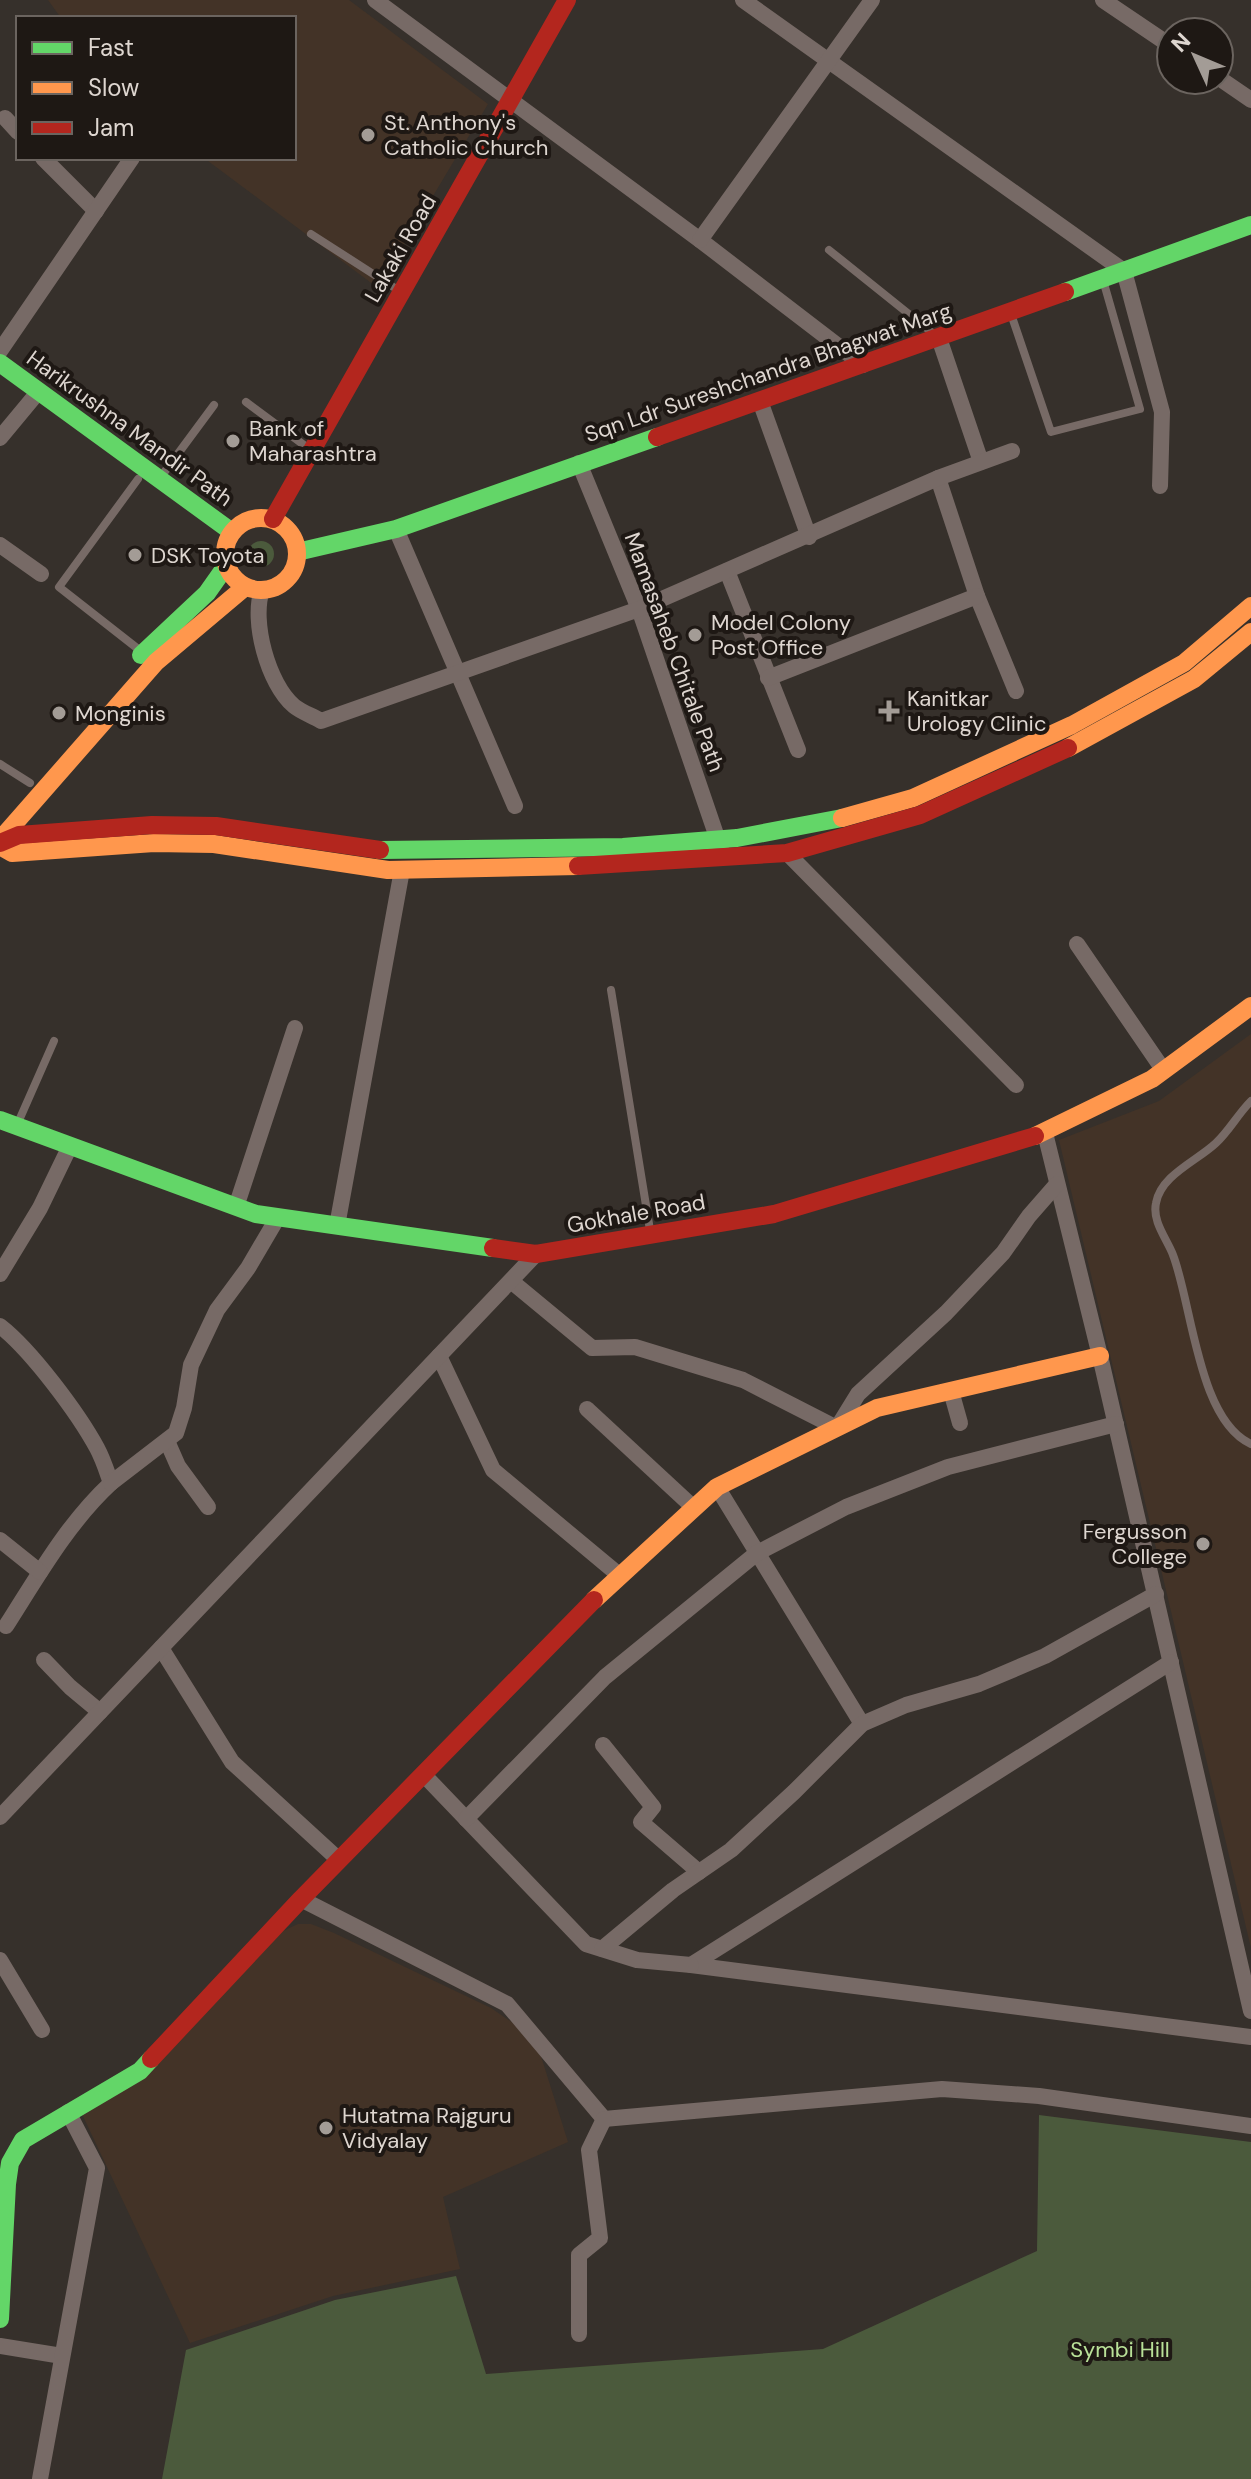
<svg xmlns="http://www.w3.org/2000/svg" width="1251" height="2479" viewBox="0 0 1251 2479" font-family="'DM Sans',sans-serif">
  <style>
    .built { fill: #433327 }
    .green { fill: #4b5a3c }
    .lines { fill: none; stroke-linecap: round; stroke-linejoin: round }
    .lane { stroke: #776a66; stroke-width: 8 }
    .street { stroke: #776a66; stroke-width: 16 }
    .fast { stroke: #63d668; stroke-width: 18 }
    .slow { stroke: #ff974d; stroke-width: 18 }
    .jam { stroke: #b3261e; stroke-width: 18 }
    .poi-dot { fill: #a39c96; stroke: #1e1814; stroke-width: 3 }
    .labels { text-anchor: middle; stroke-width: 8; stroke-linejoin: round; paint-order: stroke }
    .poi-label { font-size: 22px; fill: #ded6d0; stroke: #1e1814; text-anchor: start }
    .street-label { font-size: 22px; fill: #ded6d0; stroke: #1e1814 }
    .park-label { font-size: 22px; fill: #b9e198; stroke: #1e1814 }
  </style>
  <rect width="100%" height="100%" fill="#36302b"/>
  <g class="built">
    <path d="M48,0H349L488,104L378,288L204,158H294V18H61Z"/>
    <path d="M1251,1034V1948L1059,1140L1159,1101Z"/>
    <path d="M298,1924H311L334,1933L491,2008L519,2027L540,2053L568,2142L443,2197L460,2269L333,2296L190,2343L82,2114L283,1931Z"/>
  </g>
  <g class="green">
    <circle cx="261" cy="554" r="13"/>
    <path d="M1039,2115L1251,2142V2479H162L186,2350L335,2300L456,2276L486,2374L823,2349L1037,2251Z"/>
  </g>
  <g class="lines">
    <g class="lane">
      <path d="M311,234L398,290"/>
      <path d="M829,250L935,335"/>
      <path d="M1011,314L1051,432L1140,409L1103,280"/>
      <path d="M246,402L308,448"/>
      <path d="M160,478L214,405"/>
      <path d="M138,479L59,587L142,652"/>
      <path d="M0,764L30,783"/>
      <path d="M611,990L650,1230"/>
      <path d="M1251,1101C1238,1114 1229,1131 1216,1143C1197,1161 1161,1175 1156,1203C1152,1222 1167,1239 1173,1255C1192,1304 1198,1420 1251,1444"/>
      <path d="M17,1125L54,1041"/>
    </g>
    <g class="street">
      <path d="M375,0L700,240L863,365"/>
      <path d="M743,0L1124,271L1162,412L1160,486"/>
      <path d="M1103,0L1171,46"/>
      <path d="M1219,78L1251,100"/>
      <path d="M5,118L18,132"/>
      <path d="M43,158L96,211"/>
      <path d="M700,240L872,0"/>
      <path d="M939,338L981,462"/>
      <path d="M0,351L132,158"/>
      <path d="M760,401L809,537"/>
      <path d="M0,438L39,391"/>
      <path d="M579,463L639,609L721,849"/>
      <path d="M938,478L977,596L1016,691"/>
      <path d="M396,529L515,806"/>
      <path d="M0,545L41,574"/>
      <path d="M727,571L798,750"/>
      <path d="M262,590C251,621 268,684 294,706C301,712 313,716 321,721L639,609L938,478L1012,451"/>
      <path d="M768,678L977,596"/>
      <path d="M787,853L1016,1085"/>
      <path d="M1077,944L1164,1071"/>
      <path d="M1045,1133L1100,1356L1251,2011"/>
      <path d="M236,1207L295,1028"/>
      <path d="M337,1226L402,870"/>
      <path d="M0,1274L40,1208L70,1146"/>
      <path d="M511,1281L592,1348L635,1347L743,1380L837,1428L858,1394L946,1313L1003,1253L1029,1216L1057,1184"/>
      <path d="M0,1326C31,1350 78,1413 97,1448C103,1459 107,1472 111,1483C67,1524 38,1576 6,1626"/>
      <path d="M439,1356L493,1470L619,1575"/>
      <path d="M951,1391L960,1423"/>
      <path d="M587,1409L694,1508"/>
      <path d="M167,1441L178,1466L208,1507"/>
      <path d="M111,1483L176,1433L184,1408L191,1365L217,1310L248,1268L278,1217"/>
      <path d="M717,1487L862,1724"/>
      <path d="M0,1540L40,1572"/>
      <path d="M161,1648L232,1762L339,1860"/>
      <path d="M44,1660L70,1687L100,1712"/>
      <path d="M1171,1662L691,1965L1251,2037"/>
      <path d="M603,1745L653,1807L641,1822L699,1872"/>
      <path d="M424,1775L586,1944L637,1960L691,1965"/>
      <path d="M0,1817L536,1254"/>
      <path d="M466,1819L605,1677L757,1553L846,1507L948,1467L1116,1424"/>
      <path d="M301,1899L507,2004L604,2119L942,2089L1039,2096L1251,2126"/>
      <path d="M602,1949L673,1890L731,1850L794,1792L862,1724L906,1705L979,1684L1045,1656L1156,1594"/>
      <path d="M0,1960L42,2030"/>
      <path d="M579,2334V2255L600,2238L589,2150L604,2119"/>
      <path d="M0,2346L62,2356"/>
      <path d="M40,2479L97,2168L68,2112"/>
    </g>
    <g class="fast">
      <path d="M1065,292L1251,225"/>
      <path d="M0,363L232,532"/>
      <path d="M297,552L396,529L657,437"/>
      <path d="M141,655L207,593L226,566"/>
      <path d="M380,850L623,847L737,838L842,818"/>
      <path d="M0,1120L256,1214L493,1248"/>
      <path d="M0,2319L7,2184L10,2163L23,2140L140,2071L151,2059"/>
    </g>
    <g class="slow">
      <circle cx="261" cy="554" r="36"/>
      <path d="M1068,748L1194,679L1251,632"/>
      <path d="M842,818L913,798L1072,725L1184,663L1251,606"/>
      <path d="M0,840L156,662L245,587"/>
      <path d="M0,846L12,853L154,843L214,844L388,870L578,866"/>
      <path d="M1035,1136L1152,1079L1251,1006"/>
      <path d="M594,1600L717,1487L877,1408L1100,1356"/>
    </g>
    <g class="jam">
      <path d="M657,437L1065,292"/>
      <path d="M273,519L567,0"/>
      <path d="M0,843L19,835L152,825L216,826L380,850"/>
      <path d="M578,866L787,853L920,815L1068,748"/>
      <path d="M493,1248L536,1254L774,1214L1035,1136"/>
      <path d="M151,2059L301,1899L594,1600"/>
    </g>
  </g>
  <g class="poi-dot">
    <circle cx="368" cy="135" r="8"/>
    <circle cx="233" cy="441" r="8"/>
    <circle cx="135" cy="555" r="8"/>
    <circle cx="695" cy="635" r="8"/>
    <path d="M885 699h8v8h8v8h-8v8h-8v-8h-8v-8h8z"/>
    <circle cx="59" cy="713" r="8"/>
    <circle cx="1203" cy="1544" r="8"/>
    <circle cx="326" cy="2128" r="8"/>
  </g>
  <g class="labels">
    <g class="poi-label">
      <text x="384" y="130">St. Anthony's<tspan x="384" dy="25">Catholic Church</tspan></text>
      <text x="249" y="436">Bank of<tspan x="249" dy="25">Maharashtra</tspan></text>
      <text x="151" y="563">DSK Toyota</text>
      <text x="711" y="630">Model Colony<tspan x="711" dy="25">Post Office</tspan></text>
      <text x="907" y="706">Kanitkar<tspan x="907" dy="25">Urology Clinic</tspan></text>
      <text x="75" y="721">Monginis</text>
      <text x="1187" y="1539" text-anchor="end">Fergusson<tspan x="1187" dy="25">College</tspan></text>
      <text x="342" y="2123">Hutatma Rajguru<tspan x="342" dy="25">Vidyalay</tspan></text>
    </g>
    <g class="street-label">
      <text transform="translate(400 248) rotate(-60)" y="8">Lakaki Road</text>
      <text transform="translate(768 372) rotate(-19)" y="8">Sqn Ldr Sureshchandra Bhagwat Marg</text>
      <text transform="translate(130 428) rotate(36)" y="8">Harikrushna Mandir Path</text>
      <text transform="translate(675 652) rotate(70)" y="8">Mamasaheb Chitale Path</text>
      <text transform="translate(636 1213) rotate(-10)" y="8">Gokhale Road</text>
    </g>
    <g class="park-label">
      <text x="1120" y="2357">Symbi Hill</text>
    </g>
  </g>
  <rect x="16" y="16" width="280" height="144" fill="#1e1814" stroke="#6b645f" stroke-width="2"/>
  <rect x="32" y="42" width="40" height="12" fill="#63d668" stroke="#6b645f" stroke-width="2"/>
  <text x="88" y="56" font-size="24" fill="#ded6d0">Fast</text>
  <rect x="32" y="82" width="40" height="12" fill="#ff974d" stroke="#6b645f" stroke-width="2"/>
  <text x="88" y="96" font-size="24" fill="#ded6d0">Slow</text>
  <rect x="32" y="122" width="40" height="12" fill="#b3261e" stroke="#6b645f" stroke-width="2"/>
  <text x="88" y="136" font-size="24" fill="#ded6d0">Jam</text>
  <g transform="translate(1195 56) rotate(314)"><circle r="38" fill="#1e1814" stroke="#6b645f" stroke-width="2"/>
  <path d="M0-6L14 30L0 20L-14 30Z" fill="#a39c96"/>
  <text y="-12" font-size="22" font-weight="bold" text-anchor="middle" fill="#ded6d0">N</text>
  </g>
</svg>
